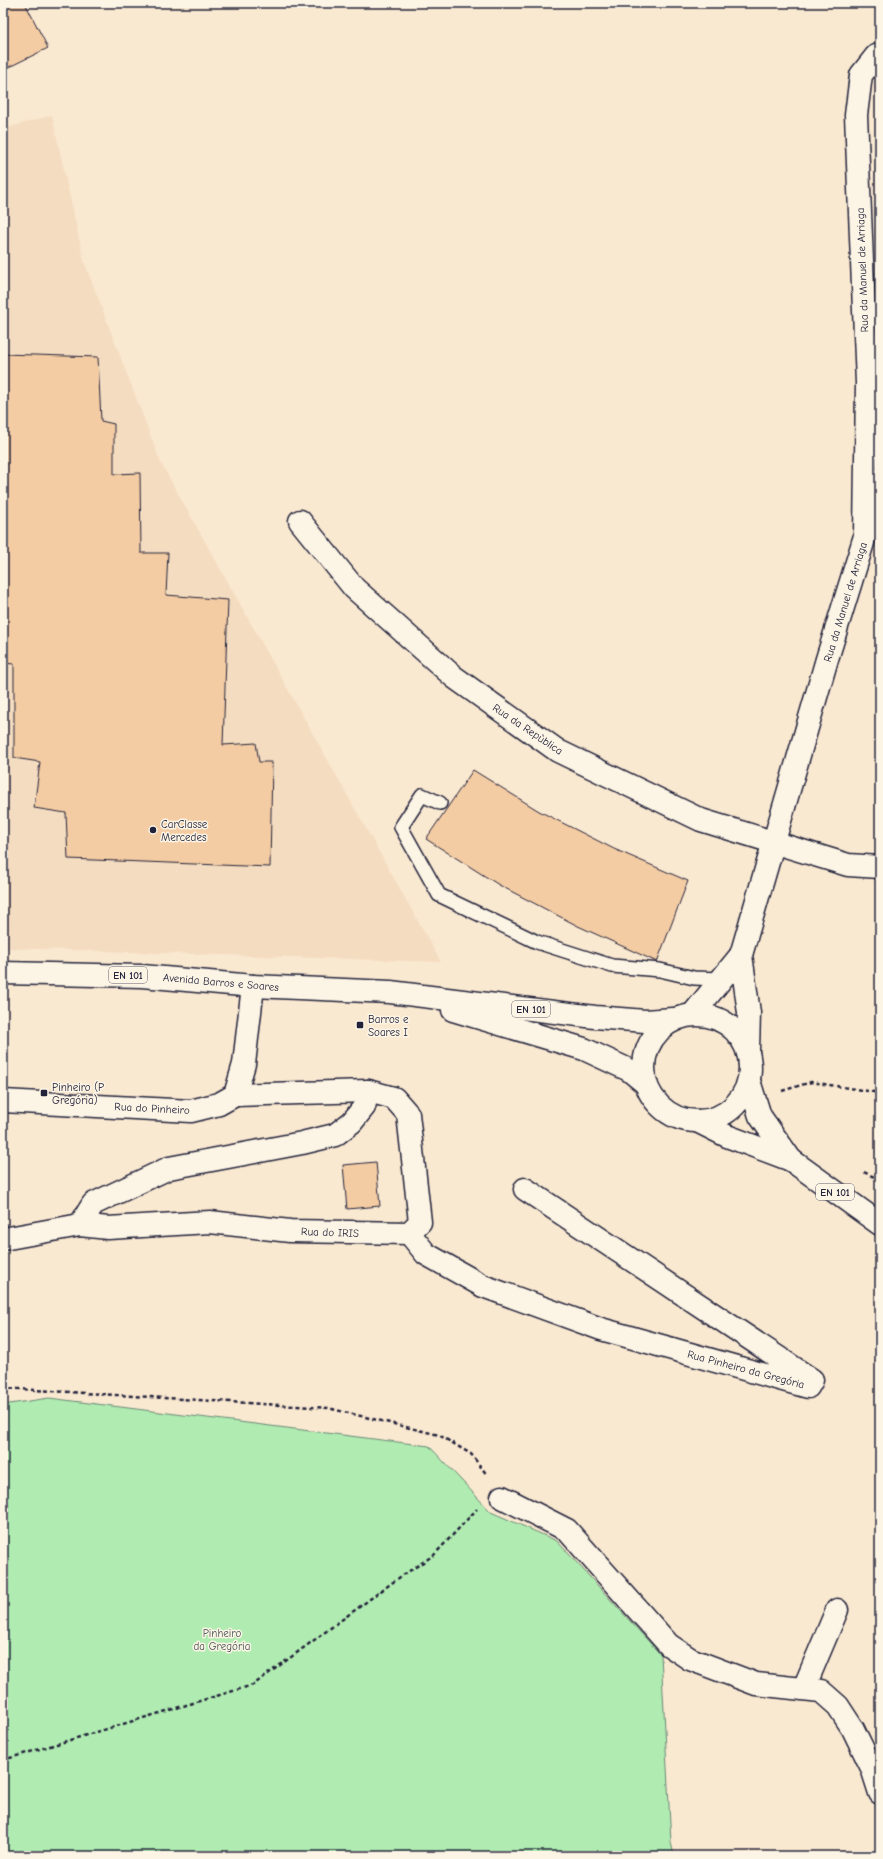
<svg xmlns="http://www.w3.org/2000/svg" width="883" height="1859" viewBox="0 0 883 1859" font-family="'Comic Neue',sans-serif">
  <style>
    .built { fill: #f4dcc0 }
    .green { fill: #b0ecb1; stroke: #698776 }
    .building { fill: #f4cca3; stroke: #22223b }
    .lines { fill: none; stroke-linecap: round; stroke-linejoin: round }
    .lane-casing { stroke: #22223b; stroke-width: 16 }
    .street-casing { stroke: #22223b; stroke-width: 25 }
    .primary-casing { stroke: #22223b; stroke-width: 25 }
    .path { stroke: #22223b; stroke-width: 2.5; stroke-dasharray: 4 3; stroke-linecap: butt }
    .lane { stroke: #fcf5e5; stroke-width: 13 }
    .street { stroke: #fcf5e5; stroke-width: 22 }
    .primary { stroke: #fcf5e5; stroke-width: 22 }
    .poi-dot { fill: #22223b; stroke: #fcf5e5; stroke-width: 1.5 }
    .labels { text-anchor: middle; stroke-width: 3; stroke-linejoin: round; paint-order: stroke }
    .shield { fill: #fcf5e5; stroke: #63616e; stroke-width: 1 }
    .shield-label { font-size: 10px; font-weight: bold; fill: #22223b }
    .street-label { font-size: 11px; fill: #22223b; stroke: #fcf5e5 }
    .poi-label { font-size: 11px; fill: #22223b; stroke: #fcf5e5; text-anchor: start }
    .park-label { font-size: 11px; fill: #465458; stroke: #fcf5e5 }
  </style>
  <rect width="100%" height="100%" fill="#fae9d1"/>
  <filter id="ink" filterUnits="userSpaceOnUse"><feTurbulence type="fractalNoise" baseFrequency=".025" numOctaves="2"/><feDisplacementMap in="SourceGraphic" scale="8" xChannelSelector="R" yChannelSelector="G"/><feConvolveMatrix kernelMatrix="1 2 1 2 8 2 1 2 1" color-interpolation-filters="sRGB"/></filter>
  <g filter="url(#ink)">
    <path class="built" d="M52,115L84,261L161,463L441,962L3,948V129Z"/>
    <path class="green" d="M49,1398L429,1446L491,1512L557,1541L661,1655L671,1842L674,1856H3V1405Z"/>
    <g class="building">
      <path d="M3,3H25L48,48L3,70Z"/>
      <path d="M3,354L98,357L101,421L114,424V474L140,473L141,553H168L166,595L228,600L223,745L256,743L259,762H272L270,867L68,859L66,813L34,808L40,762L14,758V664L3,663Z"/>
      <path d="M473,770L539,811L614,849L688,881L657,962L578,926L499,885L426,839Z"/>
      <path d="M376,1162L380,1206L347,1209L343,1165Z"/>
    </g>
    <g class="lines">
      <defs>
        <path id="lane" d="M440,803L422,795L401,827L439,895L537,942L612,966L660,970L694,978L720,979"/>
        <g id="street">
          <path d="M300,521L354,588L454,677L558,751L701,820L848,865L880,867"/>
          <path d="M693,1014L741,955"/>
          <path d="M748,1050L749,1013L741,955L827,659L865,536L867,383L856,115L861,75L876,56L880,55"/>
          <path d="M3,1101L191,1111L219,1104L235,1095L244,1064L253,986"/>
          <path d="M80,1225L93,1204L169,1168L302,1143L335,1135L352,1122L364,1107L368,1091"/>
          <path d="M409,1233L426,1254L483,1286L601,1329L808,1387L812,1380L525,1189"/>
          <path d="M3,1239L80,1225L108,1228L210,1222L290,1231L409,1233L420,1222L408,1114L394,1098L368,1091L235,1095"/>
          <path d="M502,1497L567,1530L669,1645L690,1659L756,1684L821,1691L838,1706L853,1729L872,1768L880,1793"/>
          <path d="M804,1688L837,1610"/>
        </g>
        <g id="primary">
          <path d="M3,973L142,976L253,986L390,992L595,1017L645,1021L673,1019"/>
          <path d="M453,1010L584,1049L629,1070L645,1083"/>
          <circle cx="697" cy="1068" r="53"/>
          <path d="M749,1081L760,1116L791,1160"/>
          <path d="M697,1121L727,1136L791,1160L880,1224"/>
        </g>
      </defs>
      <use href="#lane" class="lane-casing"/>
      <use href="#street" class="street-casing"/>
      <use href="#primary" class="primary-casing"/>
      <g class="path">
        <path d="M782,1091L811,1082L880,1093"/>
        <path d="M864,1172L880,1180"/>
        <path d="M3,1388L328,1408L439,1435L471,1454L487,1475"/>
        <path d="M3,1762L10,1758L253,1685L400,1577L434,1555L477,1509"/>
      </g>
      <use href="#lane" class="lane"/>
      <use href="#street" class="street"/>
      <use href="#primary" class="primary"/>
    </g>
  </g>
  <g class="poi-dot">
    <circle cx="153" cy="830" r="4"/>
    <rect x="356" y="1021" width="8" height="8" rx="2"/>
    <rect x="40" y="1089" width="8" height="8" rx="2"/>
  </g>
  <g class="labels">
    <g class="shield">
      <rect x="109" y="967" width="38" height="16" rx="3"/>
      <rect x="512" y="1001" width="38" height="16" rx="3"/>
      <rect x="816" y="1184" width="38" height="16" rx="3"/>
    </g>
    <g class="shield-label">
      <text x="128" y="979">EN 101</text>
      <text x="531" y="1013">EN 101</text>
      <text x="835" y="1196">EN 101</text>
    </g>
    <g class="street-label">
      <text transform="translate(862 270) rotate(-92)" y="4">Rua da Manuel de Arriaga</text>
      <text transform="translate(845 602) rotate(-73)" y="4">Rua da Manuel de Arriaga</text>
      <text transform="translate(528 729) rotate(34)" y="4">Rua da Repùblica</text>
      <text transform="translate(221 982) rotate(5)" y="4">Avenida Barros e Soares</text>
      <text transform="translate(152 1108) rotate(3)" y="4">Rua do Pinheiro</text>
      <text transform="translate(330 1232) rotate(2)" y="4">Rua do IRIS</text>
      <text transform="translate(746 1369) rotate(15)" y="4">Rua Pinheiro da Gregória</text>
    </g>
    <g class="poi-label">
      <text x="161" y="828">CarClasse<tspan x="161" dy="13">Mercedes</tspan></text>
      <text x="368" y="1023">Barros e<tspan x="368" dy="13">Soares I</tspan></text>
      <text x="52" y="1091">Pinheiro (P<tspan x="52" dy="13">Gregória)</tspan></text>
    </g>
    <g class="park-label">
      <text x="222" y="1637">Pinheiro<tspan x="222" dy="13">da Gregória</tspan></text>
    </g>
  </g>
  <rect width="883" height="1859" fill="none" stroke="#fcf5e5" stroke-width="16"/>
  <rect x="8" y="8" width="867" height="1843" fill="none" stroke="#22223b" stroke-width="1.5" filter="url(#ink)"/>
</svg>
